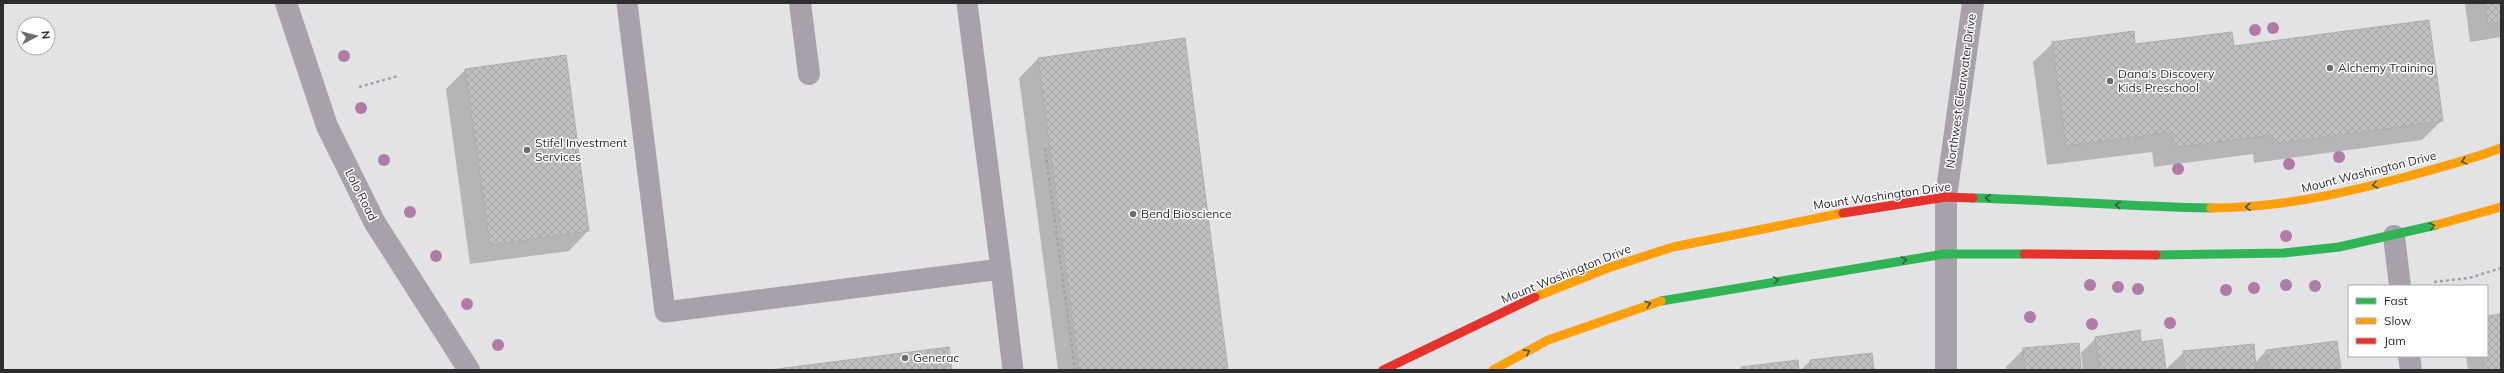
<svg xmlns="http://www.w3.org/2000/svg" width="2504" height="373" viewBox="0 0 2504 373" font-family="Mulish,sans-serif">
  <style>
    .shadow { fill: #0003 }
    .building { fill: url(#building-cross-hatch); stroke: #adadaf }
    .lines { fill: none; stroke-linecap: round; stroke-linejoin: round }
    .path { stroke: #a5a0a6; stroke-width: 2.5; stroke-dasharray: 3 3; stroke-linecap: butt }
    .lane { stroke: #a8a1ab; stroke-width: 21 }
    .street { stroke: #a8a1ab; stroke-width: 22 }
    .fast { stroke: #30b455; stroke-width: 9 }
    .slow { stroke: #ff9f0a; stroke-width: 9 }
    .jam { stroke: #e5322d; stroke-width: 9 }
    .tree { fill: #b07ba4 }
    .oneway { stroke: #2e633e }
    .poi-dot { fill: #6d6c6f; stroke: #fff; stroke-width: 1.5 }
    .labels { text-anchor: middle; stroke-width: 3; stroke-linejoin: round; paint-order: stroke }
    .poi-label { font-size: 12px; fill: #2d2d2f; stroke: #fff; text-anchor: start }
    .street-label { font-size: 12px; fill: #2d2d2f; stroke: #fff }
  </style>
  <defs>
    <pattern id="building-cross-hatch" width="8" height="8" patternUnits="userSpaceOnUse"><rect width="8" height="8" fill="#c0bfc2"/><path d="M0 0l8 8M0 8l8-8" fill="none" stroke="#a5a4a7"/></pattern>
  </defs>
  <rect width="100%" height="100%" fill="#e3e2e5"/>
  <g class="shadow">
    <path d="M2465,3H2501V37L2470,42Z"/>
    <path d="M2053,43L2233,47L2441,121L2422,140L2254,163L2253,154L2154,167L2152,152L2047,165L2033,62Z"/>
    <path d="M1038,59L1227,370H1058L1019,78Z"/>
    <path d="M466,69L588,231L569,251L470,264L446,89Z"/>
    <path d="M2501,315V370H2468L2466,356H2487V317Z"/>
    <path d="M2096,338L2140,343L2165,370H2083L2081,353Z"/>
    <path d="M2024,349L2080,370H2006V367Z"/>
    <path d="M2266,351L2340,370H2165L2184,352L2255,363Z"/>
    <path d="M1810,361L1873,370H1801Z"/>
  </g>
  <g class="building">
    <path d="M2485,3H2501V23L2488,24Z"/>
    <path d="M2429,20L2443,121L2273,144L2272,135L2173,148L2171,132L2066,146L2052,42L2134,31L2135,44L2232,32L2234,46Z"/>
    <path d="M1185,38L1228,370H1079L1038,58Z"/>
    <path d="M566,55L589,231L490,245L465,69Z"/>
    <path d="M2501,314V370H2484L2483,356H2487V316Z"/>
    <path d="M2140,330L2141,342L2162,339L2166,370H2100L2095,337Z"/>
    <path d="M2337,341L2341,370H2269L2266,350Z"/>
    <path d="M2079,343L2081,370H2025L2023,348Z"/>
    <path d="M2254,344L2256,370H2185L2183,351Z"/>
    <path d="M949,347L952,370H769Z"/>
    <path d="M1872,353L1874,370H1811L1810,360Z"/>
    <path d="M1798,360L1799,370H1741V367Z"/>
  </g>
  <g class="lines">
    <g class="path">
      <path d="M359,87L398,76"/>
      <path d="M1045,148L1075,370"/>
      <path d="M2434,282L2469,278L2501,268"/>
    </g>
    <g class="lane">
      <path d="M627,3L665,312L1001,269L967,3"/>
      <path d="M1001,269L1013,370"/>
    </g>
    <g class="street">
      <path d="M286,3L327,126L375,223L469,370"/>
      <path d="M800,3L809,74"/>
      <path d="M2394,236L2400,286"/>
      <path d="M2409,356L2411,370"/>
      <path d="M1946,370V197L1973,3"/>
    </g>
    <g class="fast">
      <path d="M1973,198C2053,200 2132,207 2211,208"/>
      <path d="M2156,255L2284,253L2339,247L2436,225"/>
      <path d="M1661,301L1944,254H2024"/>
    </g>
    <g class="slow">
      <path d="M2211,208C2278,208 2341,194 2405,177C2438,168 2470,160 2501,148"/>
      <path d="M2436,225L2501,207"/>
      <path d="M1535,297L1608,268L1673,247L1843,213"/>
      <path d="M1493,370L1548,340L1661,301"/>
    </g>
    <g class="jam">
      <path d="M1843,213L1946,197L1973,198"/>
      <path d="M2024,254L2156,255"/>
      <path d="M1383,370L1535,297"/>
    </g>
  </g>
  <g class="tree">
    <circle cx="2273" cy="28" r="6"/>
    <circle cx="2255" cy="30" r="6"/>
    <circle cx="344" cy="56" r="6"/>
    <circle cx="361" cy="108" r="6"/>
    <circle cx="2339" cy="157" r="6"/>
    <circle cx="384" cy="160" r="6"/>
    <circle cx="2289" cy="164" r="6"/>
    <circle cx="2178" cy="169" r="6"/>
    <circle cx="410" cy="212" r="6"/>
    <circle cx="2286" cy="236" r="6"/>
    <circle cx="436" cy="256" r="6"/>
    <circle cx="2090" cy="285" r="6"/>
    <circle cx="2286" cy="285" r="6"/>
    <circle cx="2315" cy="286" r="6"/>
    <circle cx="2118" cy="287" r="6"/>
    <circle cx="2254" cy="288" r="6"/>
    <circle cx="2138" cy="289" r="6"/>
    <circle cx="2226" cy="290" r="6"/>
    <circle cx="467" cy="304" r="6"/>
    <circle cx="2030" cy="317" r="6"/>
    <circle cx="2170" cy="323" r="6"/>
    <circle cx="2092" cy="324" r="6"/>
    <circle cx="498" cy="345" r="6"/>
  </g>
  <defs><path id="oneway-chevron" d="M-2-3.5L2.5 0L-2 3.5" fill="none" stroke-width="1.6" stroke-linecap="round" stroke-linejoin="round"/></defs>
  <g class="oneway">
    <use href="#oneway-chevron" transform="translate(2464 161) rotate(165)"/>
    <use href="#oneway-chevron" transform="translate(2375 185) rotate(166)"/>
    <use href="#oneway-chevron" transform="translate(1988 198) rotate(-178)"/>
    <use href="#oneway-chevron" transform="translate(2118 205) rotate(-175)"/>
    <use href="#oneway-chevron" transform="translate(2248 207) rotate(176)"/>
    <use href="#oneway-chevron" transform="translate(2432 226) rotate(-15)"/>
    <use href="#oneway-chevron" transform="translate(1904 260) rotate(-9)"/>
    <use href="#oneway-chevron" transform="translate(1776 280) rotate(-9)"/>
    <use href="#oneway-chevron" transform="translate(1648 304) rotate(-17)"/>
    <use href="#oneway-chevron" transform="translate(1527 352) rotate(-28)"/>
  </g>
  <g class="poi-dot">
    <circle cx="2330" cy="68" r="4"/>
    <circle cx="2110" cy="81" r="4"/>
    <circle cx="527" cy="150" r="4"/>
    <circle cx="1133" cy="214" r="4"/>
    <circle cx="905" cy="358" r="4"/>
  </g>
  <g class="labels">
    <g class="poi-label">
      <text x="2338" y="72">Alchemy Training</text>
      <text x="2118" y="78">Dana's Discovery<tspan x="2118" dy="14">Kids Preschool</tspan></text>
      <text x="535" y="147">Stifel Investment<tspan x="535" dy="14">Services</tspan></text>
      <text x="1141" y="218">Bend Bioscience</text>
      <text x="913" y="362">Generac</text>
    </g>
    <g class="street-label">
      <text transform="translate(1961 91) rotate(-82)" y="4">Northwest Clearwater Drive</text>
      <text transform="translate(2369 172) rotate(-14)" y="4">Mount Washington Drive</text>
      <text transform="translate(361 195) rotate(63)" y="4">Lolo Road</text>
      <text transform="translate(1882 196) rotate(-8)" y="4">Mount Washington Drive</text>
      <text transform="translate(1566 274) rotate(-22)" y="4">Mount Washington Drive</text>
    </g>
  </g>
  <rect width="2504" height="373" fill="none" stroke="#2d2d2f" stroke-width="8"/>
  <rect x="2348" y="285" width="140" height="72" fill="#ffffff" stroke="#ababac"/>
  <rect x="2356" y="298" width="20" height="6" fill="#30b455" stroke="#ababac"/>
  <text x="2384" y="305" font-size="12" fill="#2d2d2f">Fast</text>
  <rect x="2356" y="318" width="20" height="6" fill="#ff9f0a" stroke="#ababac"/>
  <text x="2384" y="325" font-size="12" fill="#2d2d2f">Slow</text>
  <rect x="2356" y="338" width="20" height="6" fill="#e5322d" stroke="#ababac"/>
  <text x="2384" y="345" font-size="12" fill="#2d2d2f">Jam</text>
  <g transform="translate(36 36) rotate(83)"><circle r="19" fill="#ffffff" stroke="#ababac"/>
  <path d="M0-3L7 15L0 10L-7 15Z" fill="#6d6c6f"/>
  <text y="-6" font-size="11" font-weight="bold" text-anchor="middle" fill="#2d2d2f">N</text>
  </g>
</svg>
